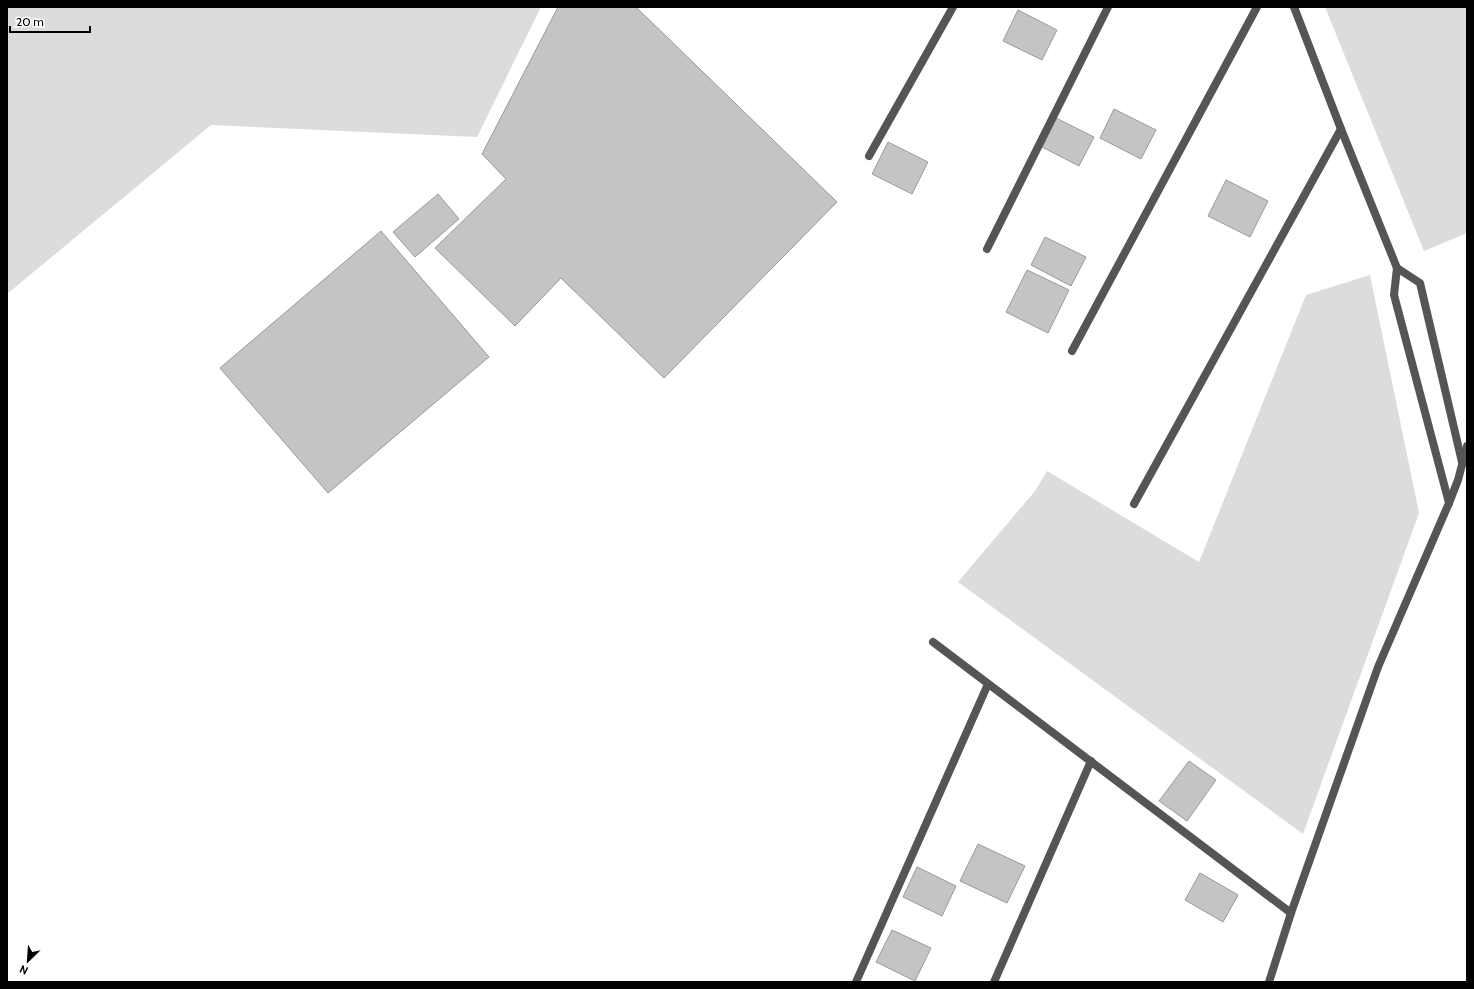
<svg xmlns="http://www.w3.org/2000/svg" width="1474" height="989" viewBox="0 0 1474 989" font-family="Cabin,sans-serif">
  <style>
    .green { fill: #dcdcdc }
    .building { fill: #c4c4c4; stroke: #999 }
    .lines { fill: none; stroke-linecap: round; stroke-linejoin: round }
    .street { stroke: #555; stroke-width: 8 }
  </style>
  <rect width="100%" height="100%" fill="#fff"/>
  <g class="green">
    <path d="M7,7H541L477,137L211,125L7,294Z"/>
    <path d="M1325,7H1467V233L1424,251Z"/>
    <path d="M1370,275L1419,513L1303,834L958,582L1035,491L1047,471L1199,562L1306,295Z"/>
  </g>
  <g class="building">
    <path d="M558,7H636L837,202L664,378L561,278L515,326L435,248L506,179L482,154Z"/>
    <path d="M1018,10L1057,30L1042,60L1003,41Z"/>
    <path d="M1114,109L1156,130L1141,159L1100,138Z"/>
    <path d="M1056,118L1094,137L1079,166L1042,147Z"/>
    <path d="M888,142L928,162L912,194L872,174Z"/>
    <path d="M1226,180L1268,201L1250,237L1208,216Z"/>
    <path d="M438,194L459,219L415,257L393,232Z"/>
    <path d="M381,231L489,357L328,493L220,368Z"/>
    <path d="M1045,237L1086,257L1071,286L1031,265Z"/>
    <path d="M1027,270L1069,290L1048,333L1006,312Z"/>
    <path d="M1189,761L1216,780L1187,821L1159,801Z"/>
    <path d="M978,844L1025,866L1007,903L960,881Z"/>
    <path d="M917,867L956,886L942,916L903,897Z"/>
    <path d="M1200,873L1238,895L1223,922L1185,900Z"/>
    <path d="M892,930L931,948L915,981L876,962Z"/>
  </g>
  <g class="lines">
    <g class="street">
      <path d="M1294,7L1341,129L1397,268L1394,295L1449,503"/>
      <path d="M869,156L953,7"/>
      <path d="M987,249L1108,7"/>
      <path d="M1397,268L1420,283L1462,462"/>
      <path d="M1072,351L1257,7"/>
      <path d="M1134,504L1341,129"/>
      <path d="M933,642L1291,913"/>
      <path d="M856,982L988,684"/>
      <path d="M994,982L1091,761"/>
      <path d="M1269,982L1291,913L1378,667L1449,503L1458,480L1467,446"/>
    </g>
  </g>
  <rect width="1474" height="989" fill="none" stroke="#000000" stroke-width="16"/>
  <g transform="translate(28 961) rotate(205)" stroke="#ffffff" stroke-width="3" paint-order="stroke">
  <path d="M0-3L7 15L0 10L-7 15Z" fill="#000000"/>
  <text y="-6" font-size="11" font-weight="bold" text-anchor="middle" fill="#000000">N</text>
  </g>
  <path d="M10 26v6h80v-6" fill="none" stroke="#000000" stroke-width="2"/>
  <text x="16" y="26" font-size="12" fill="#000000" stroke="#ffffff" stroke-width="3" paint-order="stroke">20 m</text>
</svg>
